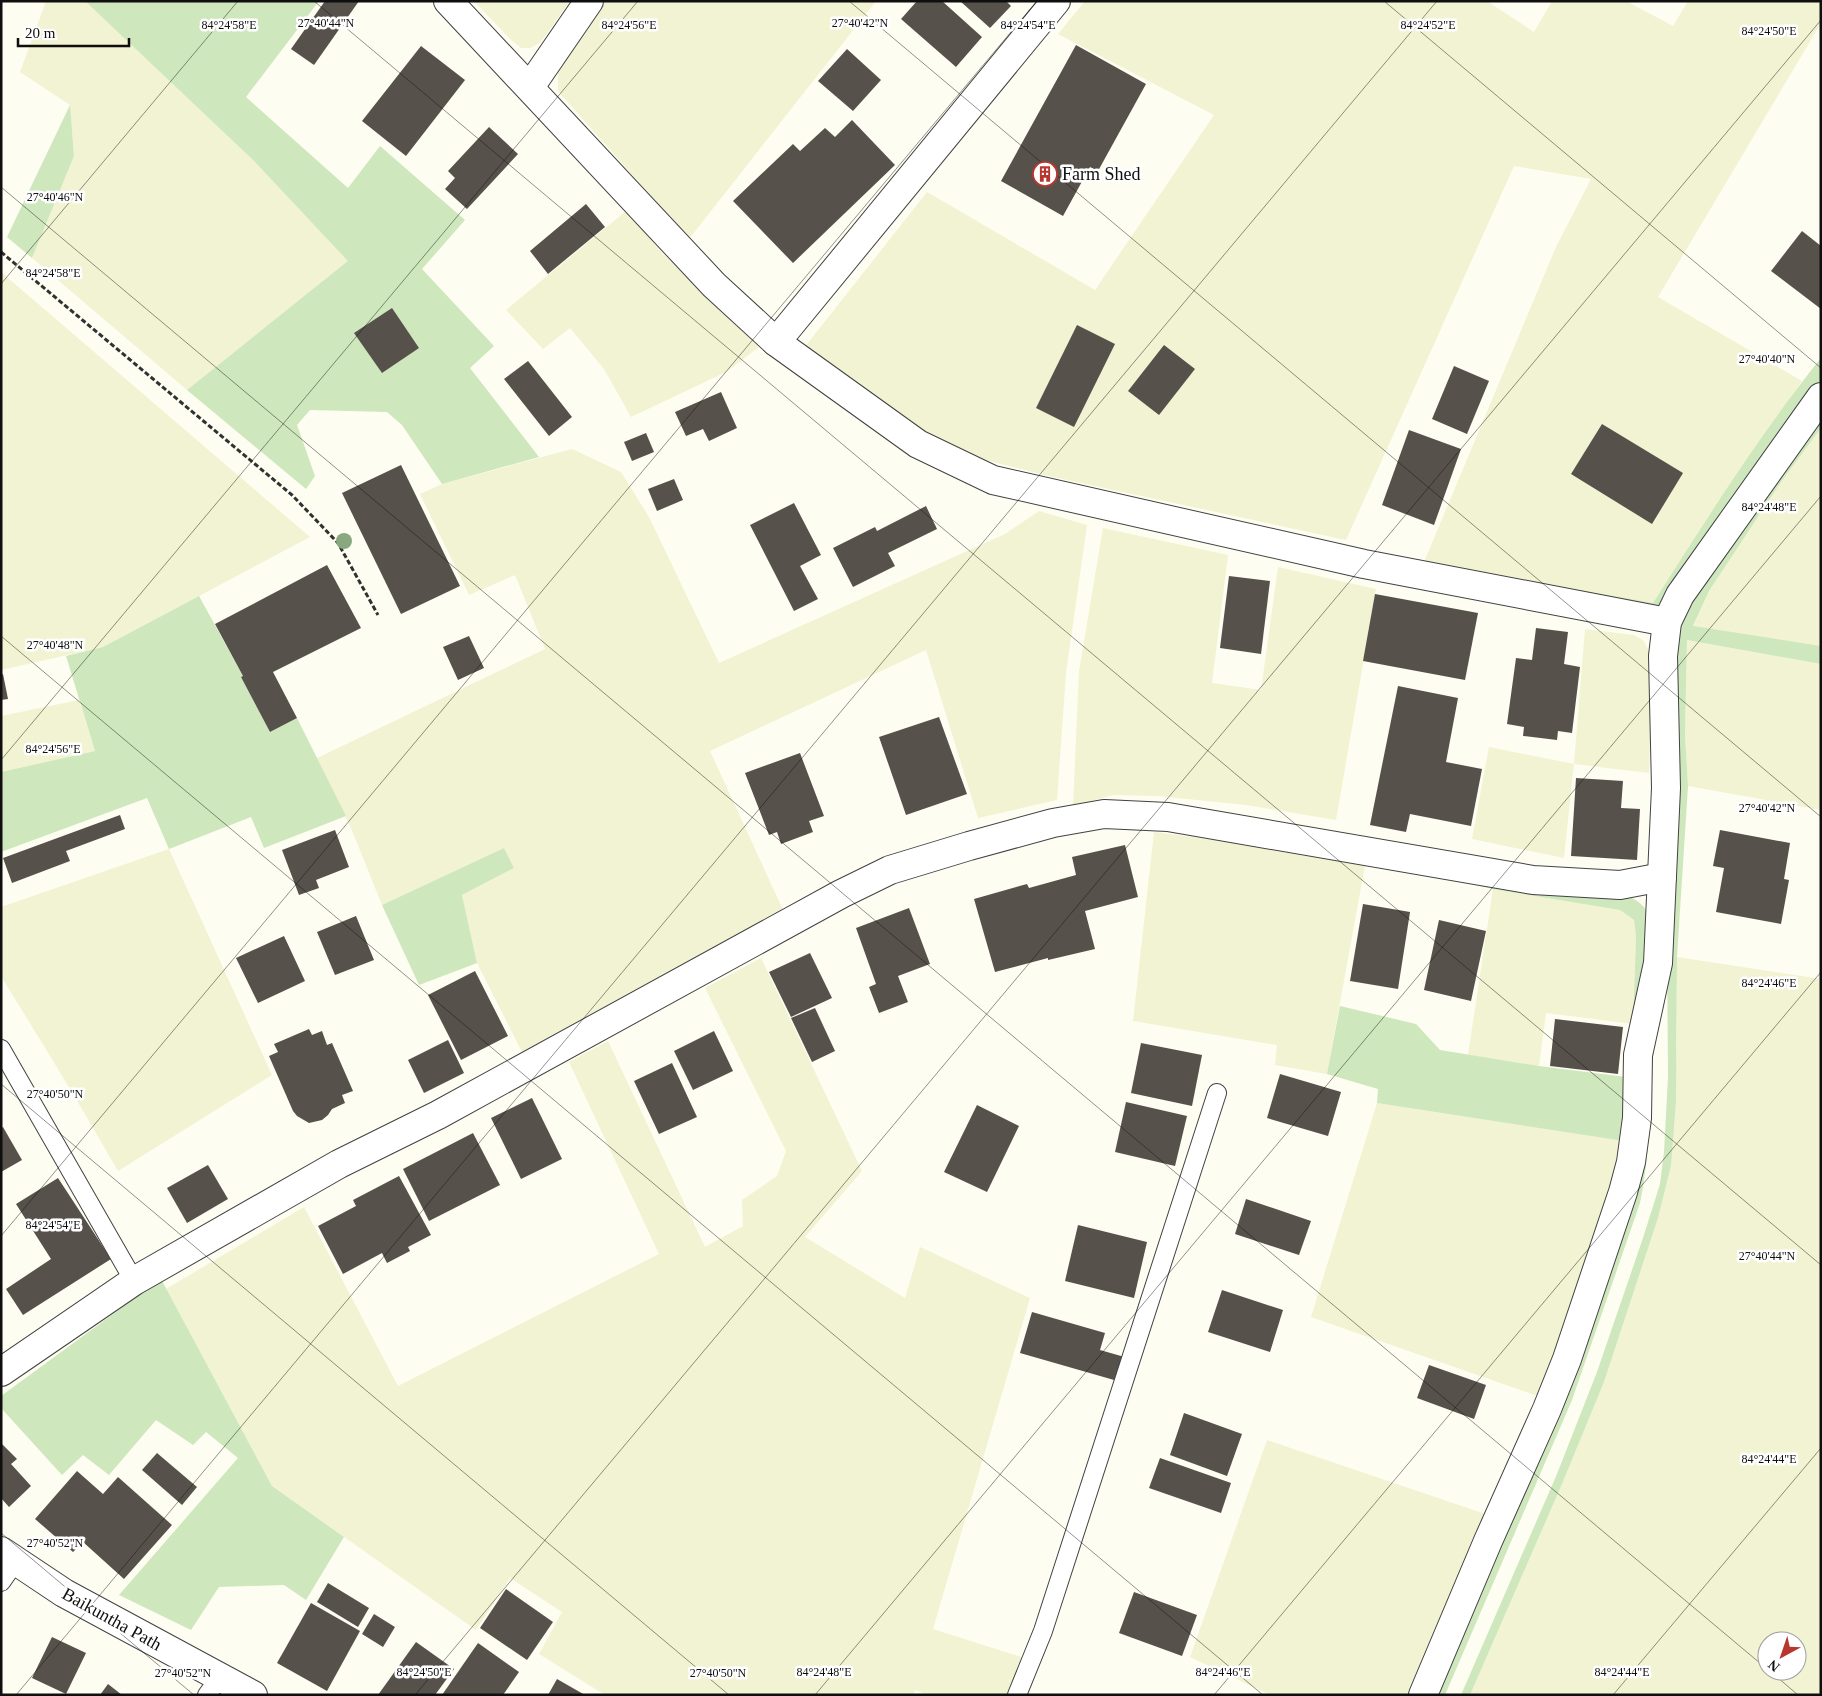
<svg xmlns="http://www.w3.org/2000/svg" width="1822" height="1696" viewBox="0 0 1822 1696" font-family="Georgia,serif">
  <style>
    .farmland { fill: #f2f3d2; fill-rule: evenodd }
    .green { fill: #cee7bc }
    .building { fill: #57514c }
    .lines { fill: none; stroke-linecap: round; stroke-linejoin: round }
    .lane-casing { stroke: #424242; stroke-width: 20 }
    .street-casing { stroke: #424242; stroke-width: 30 }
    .path { stroke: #313131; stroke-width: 3; stroke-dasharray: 5 2.5; stroke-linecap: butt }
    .lane { stroke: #fff; stroke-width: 18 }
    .street { stroke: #fff; stroke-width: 28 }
    .tree { fill: #88a97f }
    .ticks { fill: none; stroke: #0f0f0f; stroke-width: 1; stroke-opacity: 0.45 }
    .labels { text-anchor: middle; stroke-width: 5; stroke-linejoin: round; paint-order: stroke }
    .poi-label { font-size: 18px; fill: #0f0f0f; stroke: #fff; text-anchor: start }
    .street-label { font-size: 18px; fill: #0f0f0f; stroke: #fff }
    .ticks-label { font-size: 12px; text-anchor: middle; fill: #0f0f0f; stroke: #fff; stroke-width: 5; stroke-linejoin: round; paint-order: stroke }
  </style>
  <rect width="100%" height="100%" fill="#fefdf1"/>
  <g class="farmland">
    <path d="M46,1H85L253,160L349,261L187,390L32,258L74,156L70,105L20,72Z"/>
    <path d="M474,1H570L540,43L530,48H521L511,40Z"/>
    <path d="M603,1H876L689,239L558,91V63Z"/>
    <path d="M1085,1H1487L1534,32L1552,1H1626L1673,26L1688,1H1821V23L1658,297L1802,381L1710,514L1653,603L1424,562L1556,247L1591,179L1514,166L1346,540L1053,477L981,459L954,450L924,433L804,348L927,192L1095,290L1214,115L1058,34Z"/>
    <path d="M626,211L664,255L759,347L726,372L631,417L604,369L570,328L543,349L506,310Z"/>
    <path d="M1,272L310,537L103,647L1,670Z"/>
    <path d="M1821,428V646L1693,627L1709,591L1781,482Z"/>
    <path d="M572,449L621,472L649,517L719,663L1005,534L1039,511L1087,525L1066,673L1057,800L978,818L926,650L710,751L783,910L522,1052L477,963L462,895L514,868L504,848L382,905L351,828L317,758L545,649L515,575L469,595L420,494L442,484Z"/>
    <path d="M1103,528L1228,555L1212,683L1261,690L1278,567L1376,589L1336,820L1246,805L1158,796L1113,795L1073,806L1079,671Z"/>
    <path d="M1585,629L1634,635L1644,641L1649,651L1652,667L1649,773L1574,764L1564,858L1472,839L1489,747L1574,764Z"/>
    <path d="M1687,640L1821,664V810L1688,786L1685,734Z"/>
    <path d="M79,700L95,751L1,772V716Z"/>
    <path d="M1154,832L1366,860L1327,1074L1275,1065L1277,1045L1133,1021Z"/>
    <path d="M169,849L272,1075L118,1171L69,1087L1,976V907Z"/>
    <path d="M1493,889L1620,910L1634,920L1636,936L1633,1024L1546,1013L1539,1066L1468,1055Z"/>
    <path d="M1677,957L1821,979V1695H1470L1562,1484L1604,1382L1658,1218L1671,1166L1677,1042ZM1767,1641H1797V1671H1767Z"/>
    <path d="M761,958L862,1171L805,1237L905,1298L920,1247L1030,1298L933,1629L1040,1663L1026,1695H928L915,1690L913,1695H605L539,1654L562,1612L510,1578L476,1630L272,1486L166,1289L304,1207L398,1386L659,1254L569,1062L608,1041L705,1247L743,1226L742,1200L777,1176L786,1151L705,988Z"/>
    <path d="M1377,1103L1630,1142L1555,1402L1311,1317Z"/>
    <path d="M1267,1440L1503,1520L1428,1695H1270L1190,1657Z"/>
  </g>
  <g class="green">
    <path d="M85,1H319L246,97L348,188L380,146L465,220L422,269L494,346L470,368L539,457L442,484L402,425L387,412L310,410L297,425L315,476L306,489L187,390L348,261L253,160Z"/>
    <path d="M70,105L74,156L32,258L7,237Z"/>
    <path d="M1821,358V386L1670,598L1656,610L1424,562L1653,603C1706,520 1759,435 1821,358Z"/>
    <path d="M1821,412V428L1781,482L1709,591L1693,626L1821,646V664L1687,640L1685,734L1688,786L1677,957L1676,1100L1671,1166L1658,1218L1604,1382L1562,1484L1470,1695H1461L1557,1474L1597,1372L1643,1238L1660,1184L1664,1152L1668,1077L1667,946L1673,673L1682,616Z"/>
    <path d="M199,596L243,676L241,677L270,732L297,718L346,816L264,848L251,817L169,849L147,798L1,852V772L95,751L66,656L103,647Z"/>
    <path d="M504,848L514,868L462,895L477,963L419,985L382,905Z"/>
    <path d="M1366,860L1625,895C1644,902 1649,911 1653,930C1653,987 1654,1044 1651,1101C1649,1135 1647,1169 1640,1203L1572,1400L1445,1695H1428L1503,1520L1630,1142L1377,1103L1378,1089L1327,1074L1340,1006L1416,1024L1440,1050L1539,1066L1642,1079L1633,1024L1636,936L1634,920L1620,910L1493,889Z"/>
    <path d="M161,1279L272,1486L344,1537L306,1600L284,1585L219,1587L191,1630L119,1595L238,1458L206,1432L193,1445L156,1420L109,1475L83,1455L62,1475L1,1408V1396Z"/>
  </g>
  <g class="building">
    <path d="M325,1H359L314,65L291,49Z"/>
    <path d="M917,1H942L982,37L956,67L901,19Z"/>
    <path d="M960,1H1006L1011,6L990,28Z"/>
    <path d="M1076,45L1146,84L1098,171L1090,167L1063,216L1001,181Z"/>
    <path d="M421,46L465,80L406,156L362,121Z"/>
    <path d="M847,49L881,80L853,111L818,81Z"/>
    <path d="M852,120L895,165L793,263L733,201L793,144L800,151L825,128L835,137Z"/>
    <path d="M489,127L518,154L467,209L445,189L455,178L448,171Z"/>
    <path d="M586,204L605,227L548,274L530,251Z"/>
    <path d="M1802,231L1821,246V309L1771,271Z"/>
    <path d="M392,308L419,348L382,373L354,333Z"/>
    <path d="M1077,325L1115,344L1074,427L1036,408Z"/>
    <path d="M1164,345L1195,369L1159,415L1128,391Z"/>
    <path d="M528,361L572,417L549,436L504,379Z"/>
    <path d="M1454,366L1489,381L1467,434L1432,419Z"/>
    <path d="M721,392L737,428L709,441L703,429L686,436L675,412Z"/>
    <path d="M1602,424L1683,473L1652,524L1571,474Z"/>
    <path d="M1409,430L1461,449L1434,525L1382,505Z"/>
    <path d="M646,433L654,452L632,461L624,442Z"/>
    <path d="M401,465L460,586L401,614L342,493Z"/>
    <path d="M674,479L683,500L657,511L648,489Z"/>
    <path d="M794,503L821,555L800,566L818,599L794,611L750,525Z"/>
    <path d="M926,506L937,529L888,553L895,566L853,587L833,548L875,527L877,531Z"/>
    <path d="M327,565L361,628L273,672L297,718L270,732L241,677L243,676L215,624Z"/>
    <path d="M1229,576L1270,581L1261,654L1220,648Z"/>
    <path d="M1375,594L1478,613L1465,680L1363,661Z"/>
    <path d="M1536,628L1568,632L1564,664L1580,667L1572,733L1558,731L1557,740L1523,736L1524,727L1507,724L1516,658L1532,660Z"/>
    <path d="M469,636L484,668L458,680L443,647Z"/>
    <path d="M3,674L8,699L1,700V675Z"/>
    <path d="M1398,686L1458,698L1446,762L1482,769L1471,826L1410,814L1406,832L1370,825Z"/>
    <path d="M939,717L967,794L906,815L879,737Z"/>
    <path d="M800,753L824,816L809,821L813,832L781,844L777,832L769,835L745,773Z"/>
    <path d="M1576,778L1623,781L1621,808L1640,809L1637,860L1571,856Z"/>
    <path d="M120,815L125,829L66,851L70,861L12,883L3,858Z"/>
    <path d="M335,830L349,867L316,880L319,888L299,895L282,850Z"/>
    <path d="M1720,830L1790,843L1784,879L1789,880L1781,924L1716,912L1724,868L1713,866Z"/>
    <path d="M1125,845L1138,897L1085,911L1095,949L1048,960V958L995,972L974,899L1027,884L1029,888L1076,875L1072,857Z"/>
    <path d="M1363,904L1410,912L1398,989L1350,981Z"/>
    <path d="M909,908L930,964L898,976L908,1002L879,1013L869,987L876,984L856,928Z"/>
    <path d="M356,916L374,960L335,975L317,932Z"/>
    <path d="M1439,920L1486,931L1471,1001L1424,990Z"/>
    <path d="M284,936L305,981L258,1003L236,958Z"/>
    <path d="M810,953L832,998L791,1017L769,972Z"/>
    <path d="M475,971L508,1036L461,1060L428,995Z"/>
    <path d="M815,1008L835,1051L812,1062L791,1018Z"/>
    <path d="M1555,1019L1623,1027L1618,1074L1550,1066Z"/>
    <path d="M309,1029L312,1035L322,1031L327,1045L332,1043L353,1091L342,1095L345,1103L332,1109L328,1115L322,1120L309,1123L297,1116L293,1111L269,1056L278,1052L274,1044Z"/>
    <path d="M714,1031L733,1071L693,1090L674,1051Z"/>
    <path d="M448,1040L464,1073L424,1093L408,1060Z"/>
    <path d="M1141,1043L1202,1055L1192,1106L1131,1093Z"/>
    <path d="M672,1063L697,1117L659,1134L634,1081Z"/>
    <path d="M1280,1074L1341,1092L1328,1136L1267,1118Z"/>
    <path d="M532,1098L562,1159L521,1179L491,1118Z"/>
    <path d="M1126,1102L1187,1116L1175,1166L1115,1152Z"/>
    <path d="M977,1105L1019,1126L987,1192L944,1172Z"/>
    <path d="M3,1127L22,1160L1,1172V1128Z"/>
    <path d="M473,1133L500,1185L429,1221L403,1169Z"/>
    <path d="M208,1165L228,1199L187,1223L167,1188Z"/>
    <path d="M399,1176L431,1235L408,1247L410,1251L387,1263L382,1253L343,1274L318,1226L356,1206L353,1200Z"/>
    <path d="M58,1178L111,1259L23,1315L6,1289L51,1259L16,1204Z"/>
    <path d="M1246,1199L1311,1221L1299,1255L1235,1234Z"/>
    <path d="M1078,1225L1147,1242L1134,1298L1065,1281Z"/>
    <path d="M1222,1290L1283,1310L1270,1352L1208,1332Z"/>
    <path d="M1032,1312L1105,1333L1100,1350L1128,1358L1121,1382L1020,1353Z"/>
    <path d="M1429,1365L1486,1385L1474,1419L1417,1398Z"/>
    <path d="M1184,1413L1242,1434L1227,1476L1170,1455Z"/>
    <path d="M1,1443L17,1459L11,1464L31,1486L9,1507L1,1498Z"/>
    <path d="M157,1453L197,1487L182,1505L142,1470Z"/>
    <path d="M1160,1458L1231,1483L1221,1513L1149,1488Z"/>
    <path d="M77,1471L103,1494L118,1477L172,1525L124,1579L83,1542L73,1552L35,1519Z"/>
    <path d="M328,1583L369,1608L358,1627L317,1602Z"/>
    <path d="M506,1589L553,1622L527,1660L480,1628Z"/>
    <path d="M1134,1592L1197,1615L1182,1656L1119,1633Z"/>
    <path d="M311,1603L360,1631L327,1691L277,1663Z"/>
    <path d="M374,1614L395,1627L383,1647L362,1634Z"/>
    <path d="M52,1637L86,1653L66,1694L32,1678Z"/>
    <path d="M416,1642L454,1669L435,1695H378Z"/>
    <path d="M478,1643L519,1672L503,1695H442Z"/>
    <path d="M557,1679L585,1695H548Z"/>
    <path d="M108,1684L122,1695H100Z"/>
  </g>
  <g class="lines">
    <defs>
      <g id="lane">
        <path d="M1,1049L134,1281"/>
        <path d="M1,1582L15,1562"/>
        <path d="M207,1695L220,1677"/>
        <path d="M1017,1695L1043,1631L1217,1093"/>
      </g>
      <g id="street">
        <path d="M448,1L714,285L776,342L918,444L993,480L1364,564L1667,622"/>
        <path d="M530,87L589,1"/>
        <path d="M776,342L1056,1"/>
        <path d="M1,1372L134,1281L339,1164L438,1115L841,894L890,870L969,846L1053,823L1104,814L1168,817L1533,880L1620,885L1662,877"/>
        <path d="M1,1551L64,1593L253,1695"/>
        <path d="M1423,1695L1488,1541L1547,1409L1567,1359L1623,1192L1631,1162L1637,1118L1638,1055L1658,963L1666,788L1663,656L1667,622L1680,595L1821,397"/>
      </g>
    </defs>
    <use href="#lane" class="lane-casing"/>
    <use href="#street" class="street-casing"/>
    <path class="path" d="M1,252L292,495L338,543L378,615"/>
    <use href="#lane" class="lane"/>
    <use href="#street" class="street"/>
  </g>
  <circle class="tree" cx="344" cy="541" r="8"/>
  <path class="ticks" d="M314,1L1821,1265M849,1L1821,817M1384,1L1821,368M1,187L1767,1669M1,284L238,1M1,636L1263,1695M1,760L638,1M1,1084L729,1695M1,1236L1037,1M1,1533L194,1695M1770,1671L1798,1695M16,1695L1437,1M415,1695L1821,20M815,1695L1821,496M1214,1695L1821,972M1613,1695L1821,1448"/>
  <defs>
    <symbol id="building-ring" viewBox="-11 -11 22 22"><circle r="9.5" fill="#fff" stroke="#b8362d" stroke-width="1.5"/><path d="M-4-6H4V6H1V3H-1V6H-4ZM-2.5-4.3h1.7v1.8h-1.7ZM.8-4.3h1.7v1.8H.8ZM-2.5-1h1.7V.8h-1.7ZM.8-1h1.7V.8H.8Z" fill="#b8362d"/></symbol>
  </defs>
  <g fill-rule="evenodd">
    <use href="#building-ring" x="1031" y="160" width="28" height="28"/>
  </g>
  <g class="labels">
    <g class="poi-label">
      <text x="1062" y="180">Farm Shed</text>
    </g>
    <g class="street-label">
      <text transform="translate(112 1619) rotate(29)" y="6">Baikuntha Path</text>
    </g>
  </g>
  <g class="ticks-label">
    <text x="326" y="27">27°40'44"N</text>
    <text x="860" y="27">27°40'42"N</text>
    <text x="229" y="29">84°24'58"E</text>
    <text x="629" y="29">84°24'56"E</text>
    <text x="1028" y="29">84°24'54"E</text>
    <text x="1428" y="29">84°24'52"E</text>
    <text x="1769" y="35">84°24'50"E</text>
    <text x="55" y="201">27°40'46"N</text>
    <text x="53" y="277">84°24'58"E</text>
    <text x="1767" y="363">27°40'40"N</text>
    <text x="1769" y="511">84°24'48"E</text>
    <text x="55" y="649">27°40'48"N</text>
    <text x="53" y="753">84°24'56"E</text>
    <text x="1767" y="812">27°40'42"N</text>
    <text x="1769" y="987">84°24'46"E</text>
    <text x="55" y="1098">27°40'50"N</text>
    <text x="53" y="1229">84°24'54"E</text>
    <text x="1767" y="1260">27°40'44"N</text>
    <text x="1769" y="1463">84°24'44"E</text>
    <text x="55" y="1547">27°40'52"N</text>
    <text x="424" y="1676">84°24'50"E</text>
    <text x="824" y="1676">84°24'48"E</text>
    <text x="1223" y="1676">84°24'46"E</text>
    <text x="1622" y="1676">84°24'44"E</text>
    <text x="183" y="1677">27°40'52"N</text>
    <text x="718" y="1677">27°40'50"N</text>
  </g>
  <rect width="1822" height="1696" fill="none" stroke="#0f0f0f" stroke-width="5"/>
  <g transform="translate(1782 1656) rotate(220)"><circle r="24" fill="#ffffff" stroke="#9f9f9f"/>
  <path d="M0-4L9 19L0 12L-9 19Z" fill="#b8362d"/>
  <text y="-8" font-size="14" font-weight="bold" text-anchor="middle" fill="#0f0f0f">N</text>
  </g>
  <path d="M18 38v8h111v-8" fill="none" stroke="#0f0f0f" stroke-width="2.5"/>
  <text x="25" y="38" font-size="15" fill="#0f0f0f" stroke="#ffffff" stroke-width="4" paint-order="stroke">20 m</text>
</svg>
